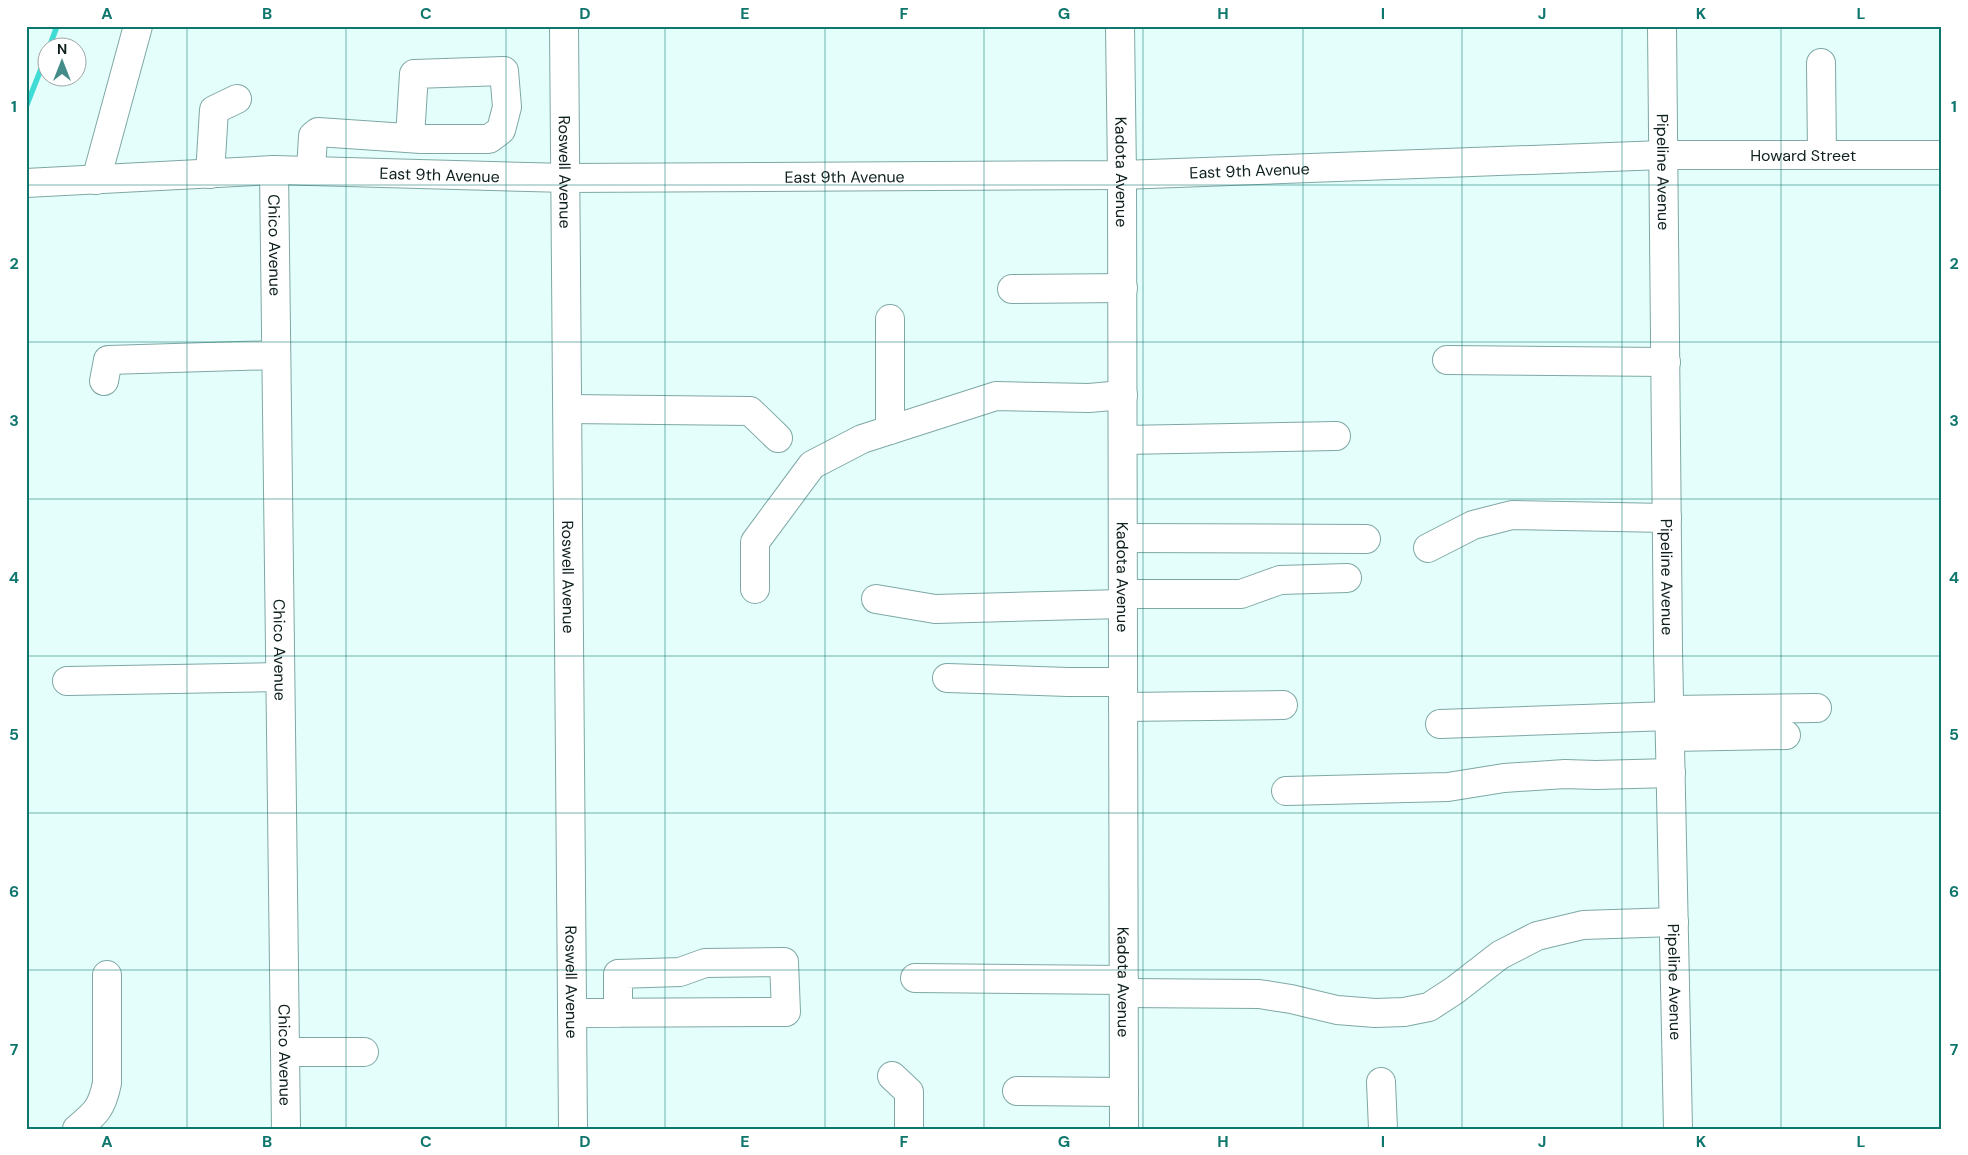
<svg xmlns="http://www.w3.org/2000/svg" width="1968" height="1155" viewBox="0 0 1968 1155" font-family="'DM Sans',sans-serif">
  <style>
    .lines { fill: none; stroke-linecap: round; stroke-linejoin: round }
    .stream { stroke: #3fdbd5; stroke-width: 5.5 }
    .minor-casing { stroke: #7ea8a5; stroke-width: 30 }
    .minor { stroke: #fff; stroke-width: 28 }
    .grid { fill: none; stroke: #0f766e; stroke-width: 1; stroke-opacity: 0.55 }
    .labels { text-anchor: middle; stroke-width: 4; stroke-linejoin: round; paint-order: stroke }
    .street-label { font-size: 16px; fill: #0e1f1e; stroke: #fff }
    .neatline { fill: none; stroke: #0f766e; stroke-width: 2 }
    .grid-label { font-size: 16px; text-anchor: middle; font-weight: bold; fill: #0f766e }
  </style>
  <rect width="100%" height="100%" fill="#e4fefc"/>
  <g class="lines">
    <g class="stream">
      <path d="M49,48L57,26"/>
      <path d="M26,107L48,51"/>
    </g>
    <defs>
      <g id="minor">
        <path id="s1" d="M564,26L573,1129"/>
        <path id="s2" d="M1120,26L1122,175L1124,1129"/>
        <path id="s3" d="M1662,26L1668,650L1678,1129"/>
        <path d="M1821,63L1822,155"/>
        <path id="s4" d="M274,170L286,1129"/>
        <path d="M311,171L313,136L318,132L421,139H489L501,130L507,107L504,71L414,74L410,137"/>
        <path d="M210,174L214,110L237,99"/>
        <path d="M96,180L138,26"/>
        <path id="s5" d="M26,183L274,170L567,178L1122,175L1663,155H1942"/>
        <path d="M1012,289L1123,288"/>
        <path d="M890,319V430"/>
        <path d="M1447,360L1666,362"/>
        <path d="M104,381L108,360L276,355"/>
        <path d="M568,409L750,411L778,438"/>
        <path d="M1123,440L1336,436"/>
        <path d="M1123,538L1366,539"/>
        <path d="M1428,548L1473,525L1512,515L1667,518"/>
        <path d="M755,589V542L812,465L862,439L996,396L1089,398L1123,395"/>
        <path d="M1123,594H1241L1280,580L1347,578"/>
        <path d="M876,599L935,609L1123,604"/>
        <path d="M947,678L1068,682H1123"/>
        <path d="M67,681L280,677"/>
        <path d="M1123,707L1283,705"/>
        <path d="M1670,710L1817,708"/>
        <path d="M1440,724L1670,716"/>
        <path d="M1670,737L1786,735"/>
        <path d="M1286,791L1448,787L1504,778L1565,774L1596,775L1671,773"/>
        <path d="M915,978L1124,980"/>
        <path d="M1124,993L1259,994L1291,999L1337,1010L1375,1013L1404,1012L1429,1007L1455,990L1500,955L1537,936L1583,925L1674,922"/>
        <path d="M572,1013L786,1012L784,962L705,963L680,972L618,974V1013"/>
        <path d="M285,1052H364"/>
        <path d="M892,1076L909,1092V1129"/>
        <path d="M1381,1082L1383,1129"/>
        <path d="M1017,1091L1124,1092"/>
        <path d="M77,1129C96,1113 102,1108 107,1083V975"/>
      </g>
    </defs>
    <use href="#minor" class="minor-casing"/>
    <use href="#minor" class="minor"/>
  </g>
  <path class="grid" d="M187,26V1129M346,26V1129M506,26V1129M665,26V1129M825,26V1129M984,26V1129M1143,26V1129M1303,26V1129M1462,26V1129M1622,26V1129M1781,26V1129M26,185H1942M26,342H1942M26,499H1942M26,656H1942M26,813H1942M26,970H1942"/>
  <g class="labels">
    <g class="street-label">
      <text dy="6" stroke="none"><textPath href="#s5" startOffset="1778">Howard Street</textPath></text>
      <text dy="6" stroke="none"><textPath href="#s5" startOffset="1224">East 9th Avenue</textPath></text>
      <text dy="6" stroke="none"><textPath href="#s2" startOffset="146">Kadota Avenue</textPath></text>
      <text dy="6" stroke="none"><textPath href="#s1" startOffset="146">Roswell Avenue</textPath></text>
      <text dy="6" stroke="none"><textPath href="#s3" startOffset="146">Pipeline Avenue</textPath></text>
      <text dy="6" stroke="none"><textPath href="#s5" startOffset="414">East 9th Avenue</textPath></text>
      <text dy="6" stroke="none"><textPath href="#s5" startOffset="819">East 9th Avenue</textPath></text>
      <text dy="6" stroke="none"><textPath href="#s4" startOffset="75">Chico Avenue</textPath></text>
      <text dy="6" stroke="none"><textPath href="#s1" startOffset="551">Roswell Avenue</textPath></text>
      <text dy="6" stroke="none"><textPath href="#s2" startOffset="551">Kadota Avenue</textPath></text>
      <text dy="6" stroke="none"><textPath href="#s3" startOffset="551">Pipeline Avenue</textPath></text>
      <text dy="6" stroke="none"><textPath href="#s4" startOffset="480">Chico Avenue</textPath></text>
      <text dy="6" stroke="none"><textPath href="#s1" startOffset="956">Roswell Avenue</textPath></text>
      <text dy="6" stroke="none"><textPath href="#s2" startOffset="956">Kadota Avenue</textPath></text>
      <text dy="6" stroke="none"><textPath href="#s3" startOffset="956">Pipeline Avenue</textPath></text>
      <text dy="6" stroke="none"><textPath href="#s4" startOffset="885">Chico Avenue</textPath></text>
    </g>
  </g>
  <rect width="1968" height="1155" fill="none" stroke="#ffffff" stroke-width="55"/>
  <g transform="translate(62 62)"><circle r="24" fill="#ffffff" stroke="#9fa5a5"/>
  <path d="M0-4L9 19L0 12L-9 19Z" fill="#448c89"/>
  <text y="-8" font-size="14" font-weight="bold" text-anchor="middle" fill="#0e1f1e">N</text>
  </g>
  <rect x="28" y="28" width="1912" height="1100" class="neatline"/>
  <g class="grid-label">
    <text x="107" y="19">A</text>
    <text x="267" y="19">B</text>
    <text x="426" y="19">C</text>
    <text x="585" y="19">D</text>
    <text x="745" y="19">E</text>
    <text x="904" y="19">F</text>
    <text x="1064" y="19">G</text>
    <text x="1223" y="19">H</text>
    <text x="1383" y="19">I</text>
    <text x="1542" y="19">J</text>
    <text x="1701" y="19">K</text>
    <text x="1861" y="19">L</text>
    <text x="14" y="112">1</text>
    <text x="1954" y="112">1</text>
    <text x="14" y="269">2</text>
    <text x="1954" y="269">2</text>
    <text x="14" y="426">3</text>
    <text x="1954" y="426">3</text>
    <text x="14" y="583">4</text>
    <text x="1954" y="583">4</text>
    <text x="14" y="740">5</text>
    <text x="1954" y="740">5</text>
    <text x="14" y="897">6</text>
    <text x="1954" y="897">6</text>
    <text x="14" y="1055">7</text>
    <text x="1954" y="1055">7</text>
    <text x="107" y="1147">A</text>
    <text x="267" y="1147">B</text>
    <text x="426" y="1147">C</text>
    <text x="585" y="1147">D</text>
    <text x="745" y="1147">E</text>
    <text x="904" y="1147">F</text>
    <text x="1064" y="1147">G</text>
    <text x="1223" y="1147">H</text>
    <text x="1383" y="1147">I</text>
    <text x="1542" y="1147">J</text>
    <text x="1701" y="1147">K</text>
    <text x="1861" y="1147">L</text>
  </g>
</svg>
